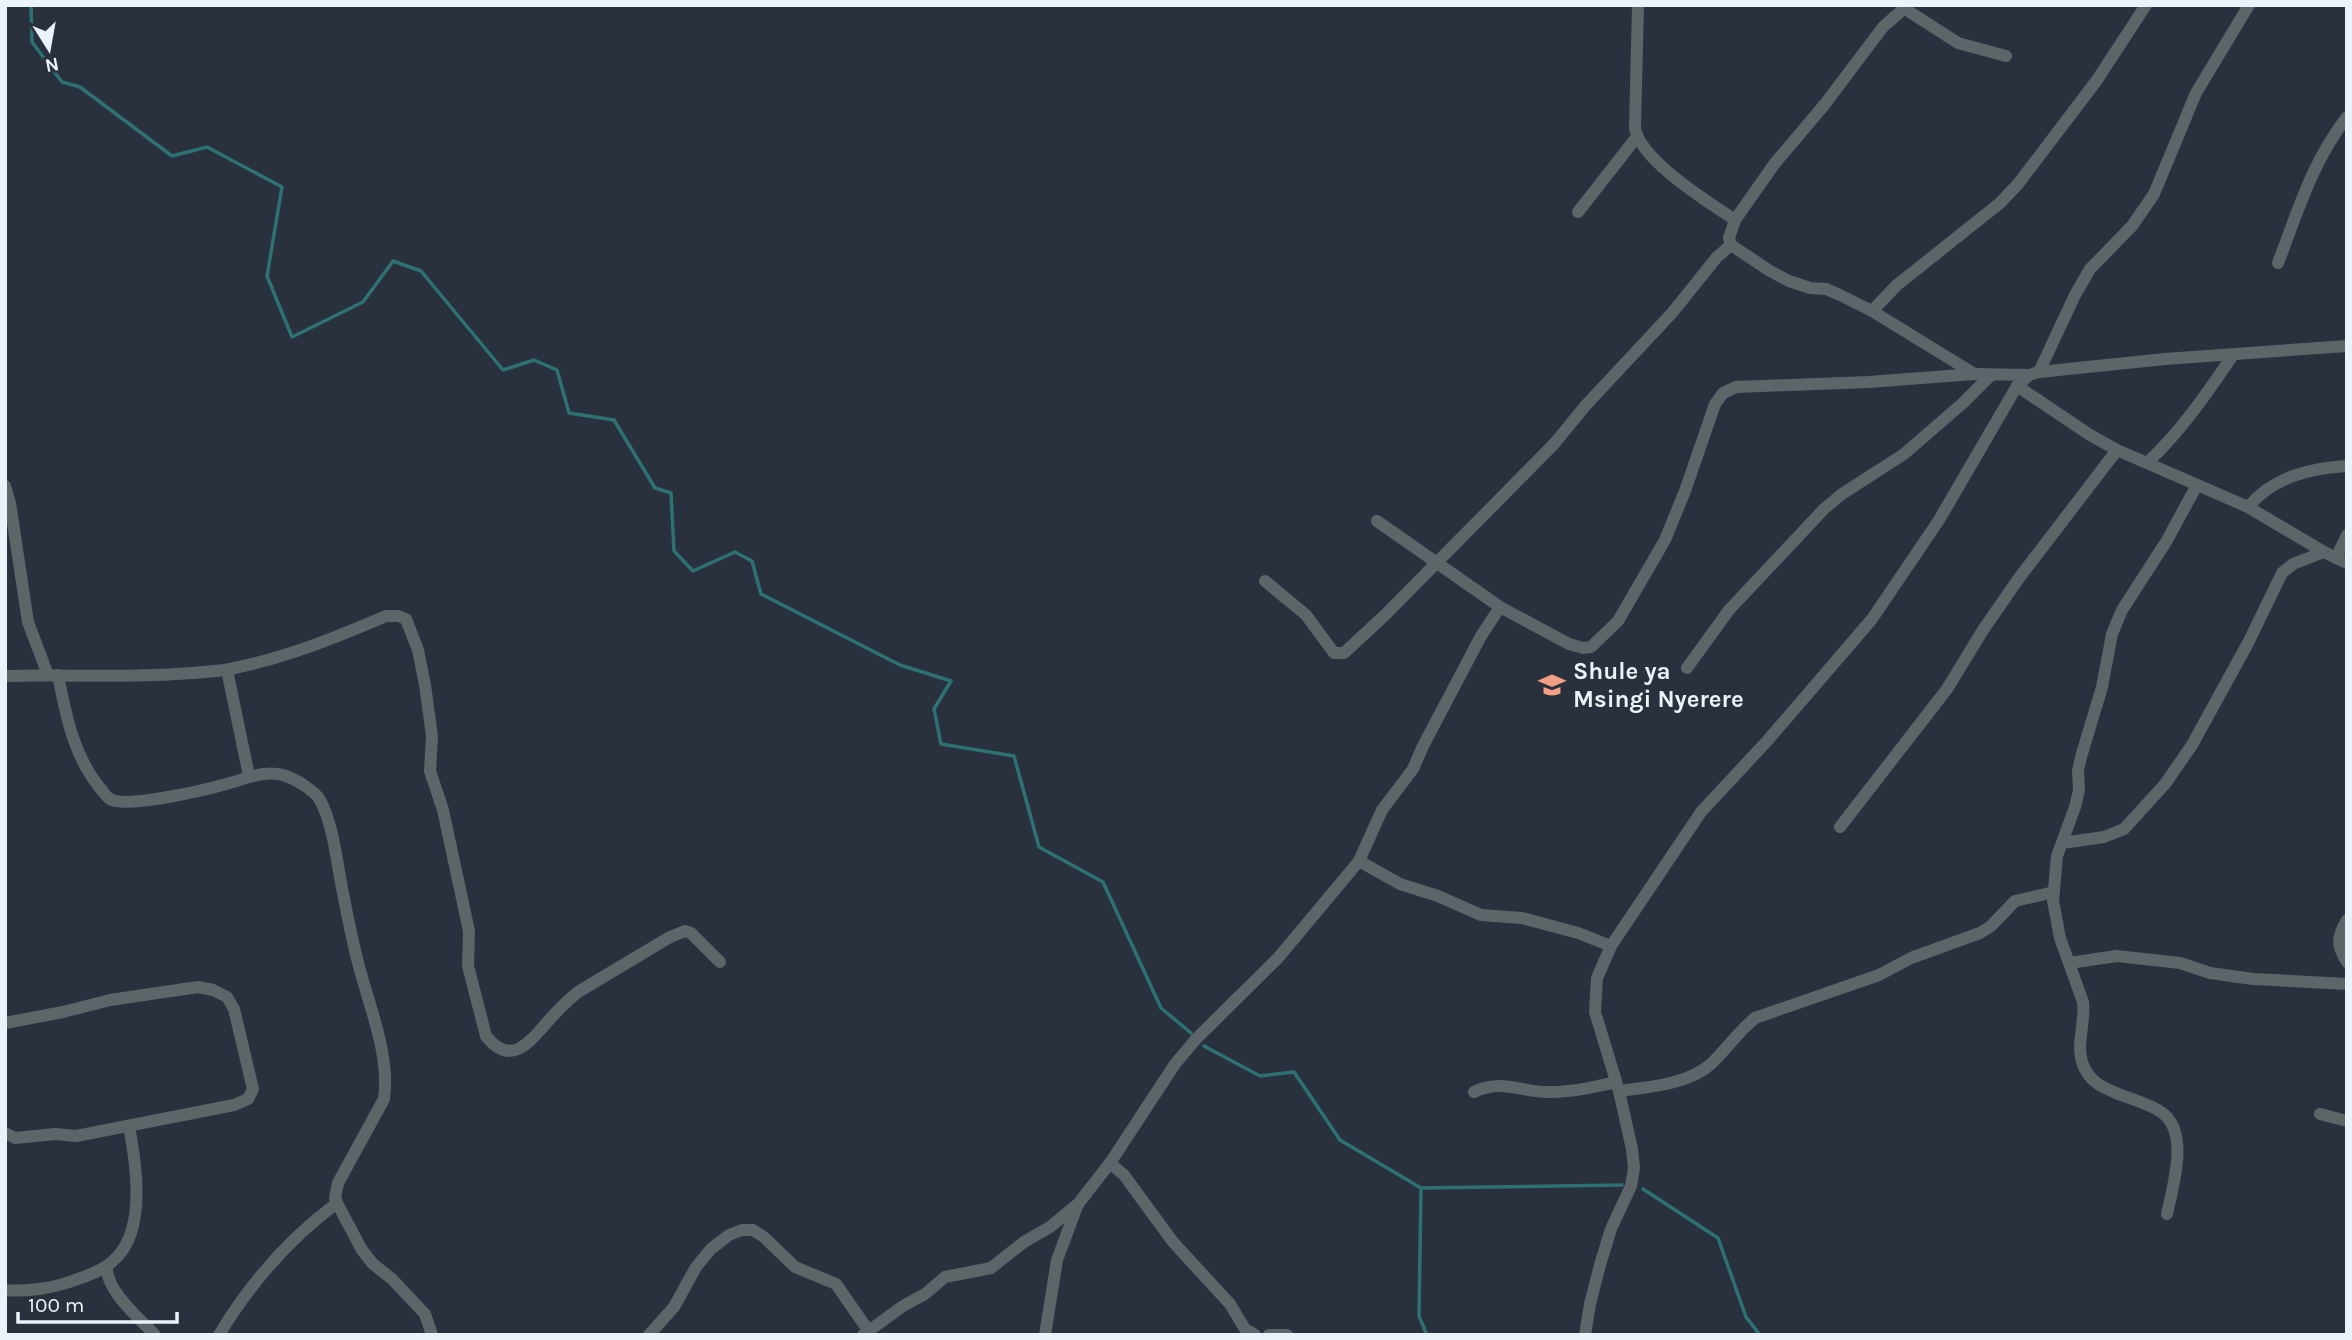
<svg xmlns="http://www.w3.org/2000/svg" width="2352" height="1340" viewBox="0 0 2352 1340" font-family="Karla,sans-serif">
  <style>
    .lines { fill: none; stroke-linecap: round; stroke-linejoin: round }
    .stream { stroke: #2e7173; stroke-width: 3.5 }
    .minor { stroke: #5e6569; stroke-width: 12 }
    .labels { text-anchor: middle; stroke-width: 6; stroke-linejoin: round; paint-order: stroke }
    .poi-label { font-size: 24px; font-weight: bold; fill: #ecf2f9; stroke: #28313d; text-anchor: start }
  </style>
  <rect width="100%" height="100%" fill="#28313d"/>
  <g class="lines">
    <g class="stream">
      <path d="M31,5L32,42L62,82L80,87L172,156L207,147L282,187L267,276L292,337L363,302L393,261L421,271L503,370L534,360L557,370L569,413L614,420L655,488L671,493L674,551L693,571L735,552L752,561L761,594L900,665L951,681L934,709L941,744L1014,756L1039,847L1103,882L1161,1008L1191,1033"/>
      <path d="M1204,1046L1260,1076L1294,1072L1340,1140L1421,1188L1419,1316L1427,1335"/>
      <path d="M1421,1188L1622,1185"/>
      <path d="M1643,1189L1718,1238L1746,1317L1760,1335"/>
    </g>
    <g class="minor">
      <path d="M1638,5L1635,128C1640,160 1708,202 1735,220"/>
      <path d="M1908,5L1883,27L1825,104L1775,163L1735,220L1729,238L1731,245L1770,271L1789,281L1810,288L1826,289L1840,295L1872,311L1973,373"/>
      <path d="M1905,9L1958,43L2006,56"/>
      <path d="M1578,212L1636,138"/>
      <path d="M2278,263C2298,211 2312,162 2347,117"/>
      <path d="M1872,311L1897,285L2000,203L2018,184L2097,80L2146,5"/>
      <path d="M2039,372L2075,295L2090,269L2132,226L2154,194L2196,93L2249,5"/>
      <path d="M2017,386L2090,435L2117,450L2248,507L2324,552L2347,563"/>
      <path d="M2148,462C2182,430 2207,393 2233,355"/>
      <path d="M5,486L10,503L28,622L48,675"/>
      <path d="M2248,507C2273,477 2310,468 2347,466"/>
      <path d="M1377,521L1500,607L1569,644L1583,648L1591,647L1618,621L1665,540L1685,491L1715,404L1723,393L1736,387L1869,382L1974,374L2029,375"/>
      <path d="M2336,558L2347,535"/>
      <path d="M1265,581L1306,615L1334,653H1344L1385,615L1554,444L1586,405L1672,313L1717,257L1731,245"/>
      <path d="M1687,668L1729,610L1824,509L1842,494L1904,454L1963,403L1991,375"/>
      <path d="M227,670L249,776"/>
      <path d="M58,675C66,715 73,755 100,788C103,791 106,797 110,799C127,809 209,789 230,783C248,778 267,769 286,776C297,780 315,791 320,800C334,826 337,865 343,893C348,919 353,945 360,970C371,1011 390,1057 384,1099L338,1183L335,1198L337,1203L362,1250L373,1264L392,1279L425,1314L432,1335"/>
      <path d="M5,676C62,674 119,678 176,674C194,673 212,672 230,669C285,658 335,638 386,616H398L406,619L418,650L425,685L432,736L430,771L443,810L469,931L468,966L486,1036C512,1069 531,1040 550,1019C559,1009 568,1000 578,992L670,937L685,931L691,933L720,962"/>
      <path d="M1840,827L1947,689L1983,630L2019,578L2117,450"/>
      <path d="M2062,843L2104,837L2124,829L2165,784L2192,745L2248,643L2282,573L2293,564L2324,552"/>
      <path d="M1359,861L1400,884L1438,896L1481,915L1522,918L1578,933L1611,946"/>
      <path d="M2347,920C2337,937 2336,945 2347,962"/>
      <path d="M2069,963L2117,956L2180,963L2210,973L2253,979L2347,984"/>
      <path d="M5,1023L63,1012L110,1000L198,987L213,990L227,997L234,1009L253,1089L248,1099L234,1105L76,1136L55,1134L15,1138L5,1133"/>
      <path d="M1619,1091C1649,1087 1691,1084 1713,1062C1728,1047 1739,1031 1755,1018L1879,975L1911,958L1980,933L1991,926L2015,901L2054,892"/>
      <path d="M1474,1092C1503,1078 1522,1093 1550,1092C1573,1092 1594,1087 1616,1082"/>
      <path d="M2320,1114L2347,1121"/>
      <path d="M1110,1163L1124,1175L1173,1242L1230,1304L1245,1329L1255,1335"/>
      <path d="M2167,1214C2173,1186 2190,1131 2161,1112C2150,1104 2134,1100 2121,1095C2107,1089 2094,1085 2086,1071C2073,1049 2086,1025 2083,1002L2060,938L2053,901L2057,856L2075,807L2079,790L2078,771L2081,757L2102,687L2112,634L2122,610L2166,542L2197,485"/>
      <path d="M107,1266C105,1290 139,1318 155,1335"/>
      <path d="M5,1290C27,1292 54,1288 75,1280C90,1275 106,1269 117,1257C146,1227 136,1163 129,1126"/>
      <path d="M219,1335C249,1285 290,1238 337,1203"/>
      <path d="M649,1335L674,1307L696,1267L711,1249L729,1235L742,1230H753L764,1237L795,1267L836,1284L868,1330"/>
      <path d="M863,1335L903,1306L925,1294L945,1277L991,1268L1024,1242L1050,1227L1078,1204L1110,1163L1175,1064L1196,1039L1278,958L1359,861L1382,810L1413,769L1423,746L1481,636L1500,607"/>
      <path d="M1045,1335L1057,1260L1078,1204"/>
      <path d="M1269,1335H1287"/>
      <path d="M1585,1335L1590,1304L1600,1265L1611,1229L1631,1186L1634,1168L1632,1149L1619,1091L1595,1012L1597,978L1611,946L1701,812L1768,740L1872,619L1939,520L2017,386L2029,375L2039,372L2165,359L2347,346"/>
    </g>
  </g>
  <defs>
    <symbol id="school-bare" viewBox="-9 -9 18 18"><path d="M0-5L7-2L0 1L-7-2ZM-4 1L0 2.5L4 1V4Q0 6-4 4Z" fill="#f49e86" stroke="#28313d" stroke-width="2.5" paint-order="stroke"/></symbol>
  </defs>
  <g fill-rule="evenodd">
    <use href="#school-bare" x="1533" y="666" width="38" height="38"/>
  </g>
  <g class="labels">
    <g class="poi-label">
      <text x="1573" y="679">Shule ya<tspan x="1573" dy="28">Msingi Nyerere</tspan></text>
    </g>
  </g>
  <rect width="2352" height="1340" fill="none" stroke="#ecf2f9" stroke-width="14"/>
  <g transform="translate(49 49) rotate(169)" stroke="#28313d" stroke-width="5" paint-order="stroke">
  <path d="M0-5L12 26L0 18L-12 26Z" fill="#ecf2f9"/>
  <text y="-10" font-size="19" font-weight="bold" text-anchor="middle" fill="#ecf2f9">N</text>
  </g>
  <path d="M18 1312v10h159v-10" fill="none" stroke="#ecf2f9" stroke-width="3.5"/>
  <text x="28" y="1312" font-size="21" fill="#ecf2f9" stroke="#28313d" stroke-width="5" paint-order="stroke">100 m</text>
</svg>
